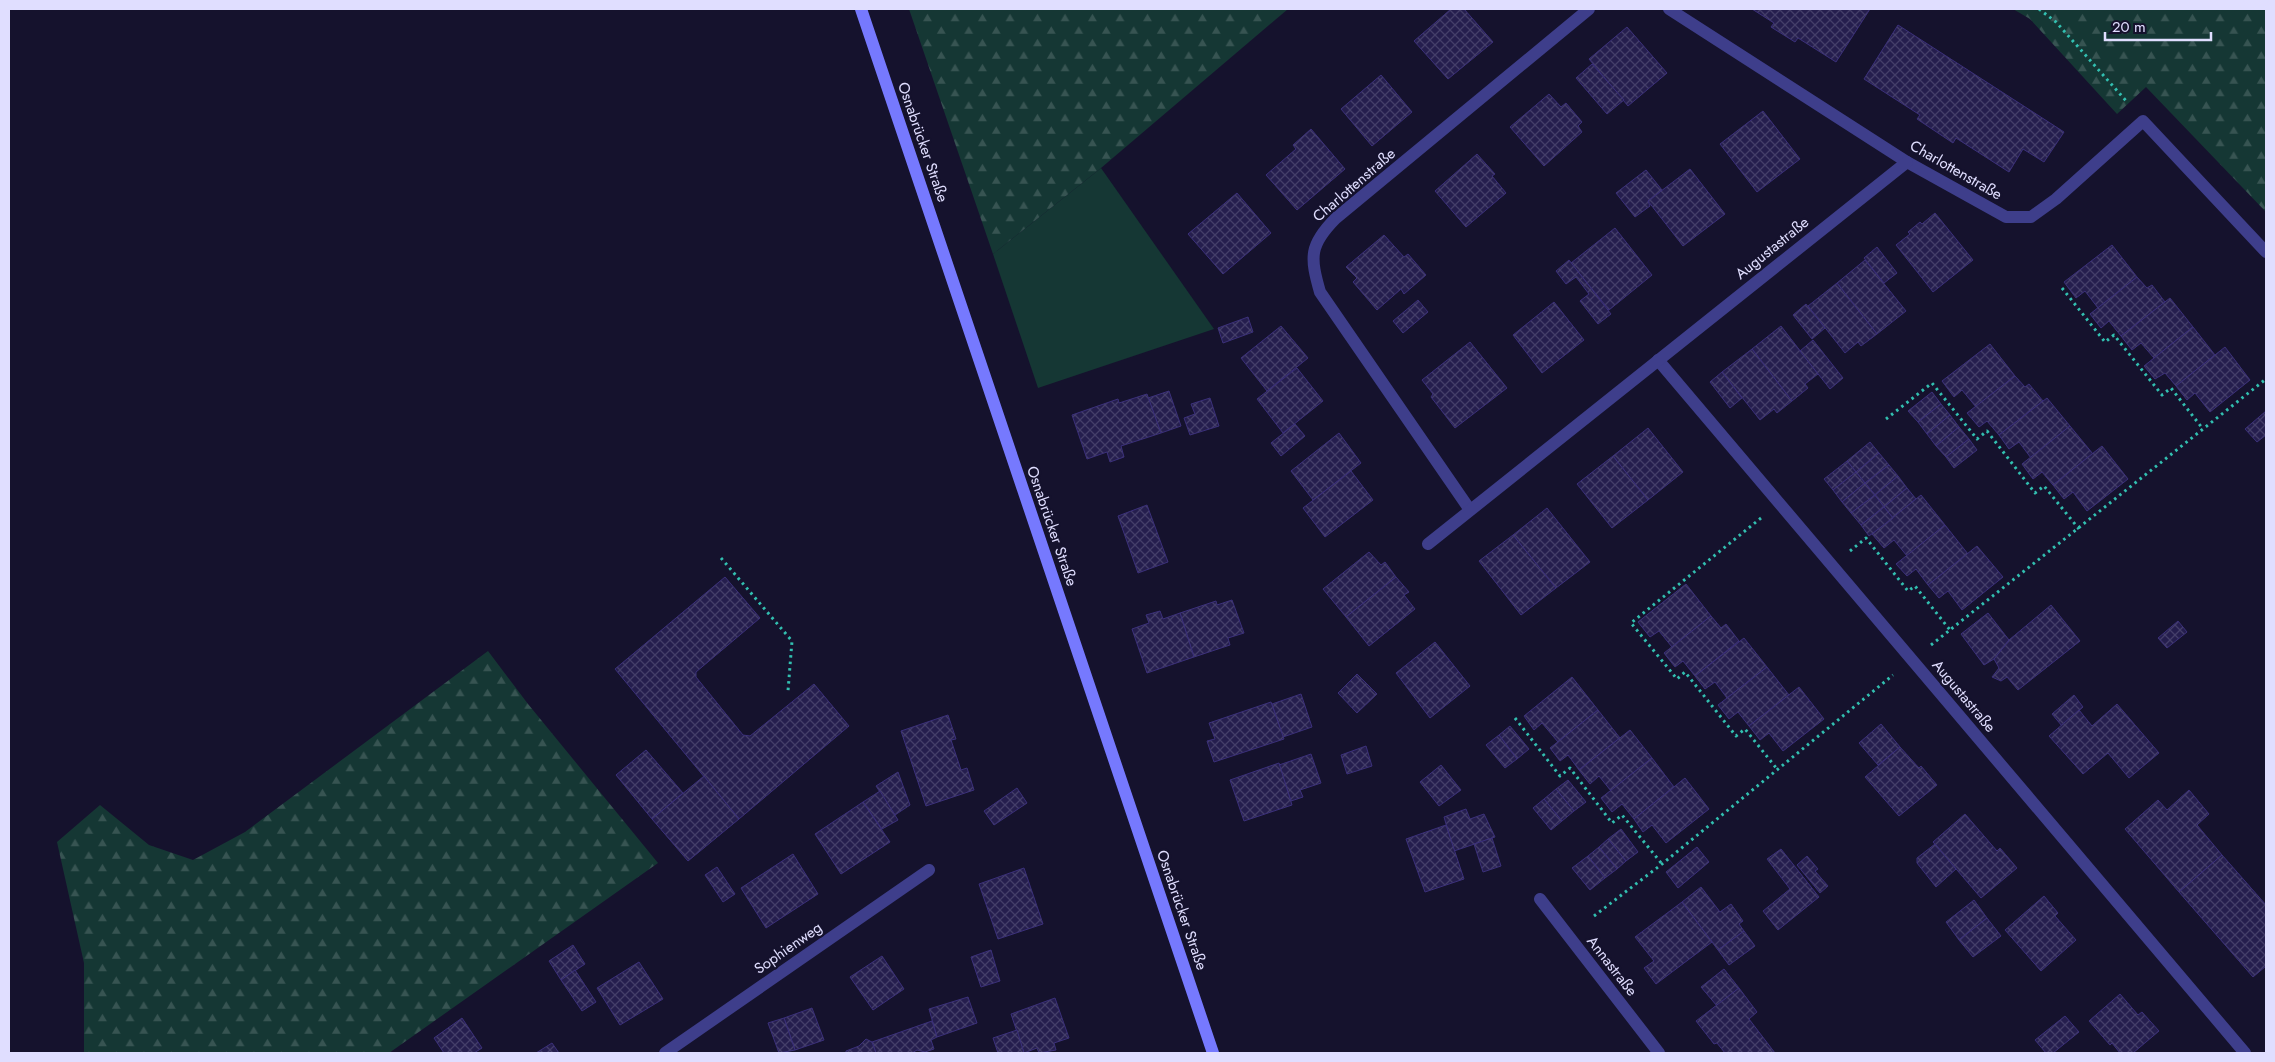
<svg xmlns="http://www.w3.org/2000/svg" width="2275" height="1062" viewBox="0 0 2275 1062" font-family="Jost,sans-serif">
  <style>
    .grass { fill: #153734 }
    .forest { fill: url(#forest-firs) }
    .building { fill: url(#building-cross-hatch); stroke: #3b307a }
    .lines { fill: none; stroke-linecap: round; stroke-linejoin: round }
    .path { stroke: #32bfb0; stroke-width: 3; stroke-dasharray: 2.5 4; stroke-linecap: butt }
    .minor { stroke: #3e3e8b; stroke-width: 12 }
    .secondary { stroke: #7679fe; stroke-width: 12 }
    .labels { text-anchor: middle; stroke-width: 4.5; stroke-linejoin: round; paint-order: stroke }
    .street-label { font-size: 15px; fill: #e0deff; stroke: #15122d }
  </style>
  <defs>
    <pattern id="forest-firs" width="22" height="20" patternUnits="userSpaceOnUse" patternTransform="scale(1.25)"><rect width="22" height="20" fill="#153734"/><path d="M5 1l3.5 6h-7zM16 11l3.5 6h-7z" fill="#375452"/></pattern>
    <pattern id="building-cross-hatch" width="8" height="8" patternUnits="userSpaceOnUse" patternTransform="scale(1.25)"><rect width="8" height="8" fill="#251e4e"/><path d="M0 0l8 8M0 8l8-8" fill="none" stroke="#443e69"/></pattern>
  </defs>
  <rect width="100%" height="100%" fill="#15122d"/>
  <path class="grass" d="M1101,168L1214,329L1038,388L993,254Z"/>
  <g class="forest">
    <path d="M909,9H1288L1101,168L993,254Z"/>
    <path d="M2013,9H2266V212L2146,87L2117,114L2030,19Z"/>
    <path d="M488,651L528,704L658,863L389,1053H84V963L57,842L100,805L149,845L193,860L245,832Z"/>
  </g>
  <g class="building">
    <path d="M1451,9H1464L1493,42L1448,79L1414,41Z"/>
    <path d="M1752,9H1870L1836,62L1798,38L1795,42L1771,27L1774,23Z"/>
    <path d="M1898,25L2064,132L2044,162L2023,149L2009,172L1956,138L1953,143L1917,119L1920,115L1864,79Z"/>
    <path d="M1627,27L1667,73L1628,106L1589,59Z"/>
    <path d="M1592,64L1624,100L1607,114L1576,78Z"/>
    <path d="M1381,75L1412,112L1372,146L1341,109Z"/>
    <path d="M1549,94L1561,107L1566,103L1582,122L1578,126L1582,132L1544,166L1510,127Z"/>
    <path d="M1763,111L1800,159L1757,192L1720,144Z"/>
    <path d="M1311,129L1345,169L1297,210L1266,175L1296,149L1293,145Z"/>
    <path d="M1477,154L1495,174L1492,176L1506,193L1466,227L1435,191Z"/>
    <path d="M1690,169L1725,214L1683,246L1648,201Z"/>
    <path d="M1646,170L1662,190L1648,201L1650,206L1635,217L1616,193Z"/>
    <path d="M1237,193L1271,233L1223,274L1188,234Z"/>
    <path d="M1935,213L1973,260L1933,292L1896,245L1910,234L1908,232L1920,222L1922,224Z"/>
    <path d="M1615,228L1652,275L1609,310L1571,263Z"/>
    <path d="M1384,235L1404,257L1408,254L1426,275L1404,294L1401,289L1377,310L1353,282L1357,278L1346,267Z"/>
    <path d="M2112,245L2137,277L2098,308L2085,291L2076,298L2064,282Z"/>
    <path d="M1877,247L1897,273L1884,283L1864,258Z"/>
    <path d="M1569,260L1611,314L1598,324L1580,301L1589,294L1576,277L1566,284L1556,271Z"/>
    <path d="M1865,260L1906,311L1877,334L1837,283Z"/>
    <path d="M2137,277L2147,288L2152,285L2165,302L2121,336L2109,321L2101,328L2090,314Z"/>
    <path d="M1837,283L1877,334L1861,346L1858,342L1845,353L1808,306Z"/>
    <path d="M2170,298L2193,327L2154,358L2141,343L2132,350L2121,336Z"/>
    <path d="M1418,300L1428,312L1403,333L1393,321Z"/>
    <path d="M1554,302L1584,340L1542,373L1513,335Z"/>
    <path d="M1806,304L1825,328L1812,339L1793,315Z"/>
    <path d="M1248,317L1253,332L1223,343L1218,328Z"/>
    <path d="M1281,326L1308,358L1267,391L1241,358Z"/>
    <path d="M1781,326L1818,374L1805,384L1808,388L1792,401L1752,349Z"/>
    <path d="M2193,327L2215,355L2176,386L2165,373L2155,379L2144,366Z"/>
    <path d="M1813,340L1843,378L1830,389L1800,351Z"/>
    <path d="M1470,342L1507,388L1455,428L1431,397L1433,394L1422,380Z"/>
    <path d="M1990,344L2015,376L1976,407L1962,390L1954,397L1942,381Z"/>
    <path d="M2225,347L2250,380L2210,412L2195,393L2187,400L2176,386Z"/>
    <path d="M1752,349L1792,401L1777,413L1774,409L1760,420L1722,372Z"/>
    <path d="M1297,368L1323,401L1283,433L1257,399Z"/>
    <path d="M1722,372L1742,398L1730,408L1710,382Z"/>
    <path d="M2015,376L2025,387L2029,384L2043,401L1999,435L1987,421L1979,427L1967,413Z"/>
    <path d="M1169,391L1181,426L1161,433L1148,398Z"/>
    <path d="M1932,392L1941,404L1918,422L1908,411Z"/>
    <path d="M1147,394L1161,433L1121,446L1124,457L1110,462L1107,452L1087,459L1072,415L1118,399L1119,403Z"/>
    <path d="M1210,398L1219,426L1190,435L1184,418L1195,414L1191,404Z"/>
    <path d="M2047,398L2070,426L2031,458L2019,442L2009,449L1999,435Z"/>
    <path d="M1941,404L1950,415L1927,434L1918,422Z"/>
    <path d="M2266,411V435L2257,442L2245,429Z"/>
    <path d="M1950,415L1959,427L1936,446L1927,434Z"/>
    <path d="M1295,424L1305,436L1281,456L1271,443Z"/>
    <path d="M2070,426L2093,454L2053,485L2042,472L2033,479L2022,464Z"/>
    <path d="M1959,427L1969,439L1946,457L1936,446Z"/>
    <path d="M1648,428L1683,472L1648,500L1613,456Z"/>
    <path d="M1339,433L1361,463L1313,500L1291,471Z"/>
    <path d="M1969,439L1977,450L1954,468L1946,457Z"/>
    <path d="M1870,442L1879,453L1856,472L1847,461Z"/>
    <path d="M2102,446L2128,479L2087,511L2073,492L2064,499L2053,485Z"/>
    <path d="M1879,453L1889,465L1865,483L1856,472Z"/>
    <path d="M1613,456L1648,500L1612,528L1577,484Z"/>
    <path d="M1847,461L1856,472L1833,490L1824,479Z"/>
    <path d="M1889,465L1898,476L1875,495L1865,483Z"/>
    <path d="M1351,471L1373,500L1325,537L1303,508Z"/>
    <path d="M1856,472L1865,483L1842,502L1833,490Z"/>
    <path d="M1898,476L1907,488L1884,507L1875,495Z"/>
    <path d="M1865,483L1875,495L1851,513L1842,502Z"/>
    <path d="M1907,488L1916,499L1893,518L1884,507Z"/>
    <path d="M1875,495L1884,507L1861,525L1851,513Z"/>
    <path d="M1921,495L1945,525L1907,556L1894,540L1884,548L1872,534Z"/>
    <path d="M1147,505L1168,562L1138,573L1118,516Z"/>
    <path d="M1884,507L1893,518L1869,536L1861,525Z"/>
    <path d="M1547,508L1590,562L1556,588L1513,535Z"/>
    <path d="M1945,525L1968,554L1928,585L1916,569L1907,576L1896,564Z"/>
    <path d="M1513,535L1556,588L1521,615L1479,561Z"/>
    <path d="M1977,546L2003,577L1962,610L1948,591L1939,598L1928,585Z"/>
    <path d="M1369,552L1381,565L1385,562L1396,577L1346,617L1323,589Z"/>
    <path d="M725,577L760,618L696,672V677L743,735L750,736L814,684L849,726L739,819L615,669Z"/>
    <path d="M1396,577L1409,592L1404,595L1415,609L1369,646L1346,617Z"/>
    <path d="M1686,584L1711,616L1672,647L1659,631L1650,637L1638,622Z"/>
    <path d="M1232,600L1244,633L1228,638L1230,645L1194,657L1180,613L1216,601L1217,605Z"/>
    <path d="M2051,605L2080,641L2018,690L2007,677L2001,681L1992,677L1999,668L1994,659L2009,640Z"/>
    <path d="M1160,611L1163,619L1180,613L1194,657L1147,673L1132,629L1149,623L1146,615Z"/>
    <path d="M1988,613L2009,640L1994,659L1984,665L1961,634Z"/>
    <path d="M1711,616L1721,628L1726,624L1739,641L1695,676L1683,661L1675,667L1664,653Z"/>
    <path d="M2178,621L2187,632L2167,648L2158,638Z"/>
    <path d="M1744,638L1767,667L1727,698L1715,682L1705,689L1695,676Z"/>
    <path d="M1435,642L1470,686L1430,718L1396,673Z"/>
    <path d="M1767,667L1789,695L1749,726L1738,712L1729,719L1718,705Z"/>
    <path d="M1357,674L1377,694L1357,713L1338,693Z"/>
    <path d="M1572,677L1598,710L1558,742L1542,723L1534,730L1524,716Z"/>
    <path d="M1799,687L1824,719L1783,751L1769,733L1760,740L1749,726Z"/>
    <path d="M1301,694L1312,727L1283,737L1272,704Z"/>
    <path d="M2074,695L2083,707L2062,726L2052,714Z"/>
    <path d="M1271,702L1284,739L1214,762L1207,741L1215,739L1209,723Z"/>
    <path d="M2117,704L2159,753L2129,778L2108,753L2083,774L2049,736L2079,710L2092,726Z"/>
    <path d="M1598,710L1620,738L1579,770L1568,755L1560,761L1550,748Z"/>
    <path d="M948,715L956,739L951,740L961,770L967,768L974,790L926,806L901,731Z"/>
    <path d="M1881,724L1900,747L1878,765L1859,743Z"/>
    <path d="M1510,726L1529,749L1517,759L1499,735Z"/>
    <path d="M1630,730L1652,758L1611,791L1599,776L1590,784L1579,770Z"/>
    <path d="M1499,735L1517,759L1505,768L1486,745Z"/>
    <path d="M1366,746L1372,766L1347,774L1341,755Z"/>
    <path d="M1900,747L1919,768L1921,766L1937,785L1899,816L1865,777Z"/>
    <path d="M646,750L683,793L652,819L616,775Z"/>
    <path d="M1311,754L1321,783L1300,790L1303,797L1291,801L1279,765Z"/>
    <path d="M1652,758L1674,787L1634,819L1622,804L1612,812L1601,798Z"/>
    <path d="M1279,763L1292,805L1244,821L1230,780Z"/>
    <path d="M1441,765L1461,790L1439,806L1420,782Z"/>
    <path d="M898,772L910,805L895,815L876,786Z"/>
    <path d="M704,776L739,819L688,861L652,819Z"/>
    <path d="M1685,778L1709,809L1666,843L1652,825L1643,832L1634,819Z"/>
    <path d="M1568,780L1586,802L1574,811L1556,789Z"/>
    <path d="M1017,788L1027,803L994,825L984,811Z"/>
    <path d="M1556,789L1574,811L1562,821L1544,799Z"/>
    <path d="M2189,790L2209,814L2197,825L2222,855L2179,892L2125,829L2158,800L2167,810Z"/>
    <path d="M880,791L898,820L882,829L863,802Z"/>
    <path d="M1544,799L1562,821L1551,830L1533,808Z"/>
    <path d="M863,802L890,842L841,874L815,834Z"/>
    <path d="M1466,809L1470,819L1484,814L1495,837L1454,851L1444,817Z"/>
    <path d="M1965,814L1997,851L2000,848L2017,868L1981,898L1933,842Z"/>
    <path d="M1446,825L1464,879L1425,892L1406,839Z"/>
    <path d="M1621,829L1638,852L1626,861L1608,839Z"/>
    <path d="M1492,838L1501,866L1483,872L1474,844Z"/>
    <path d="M1608,839L1626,861L1617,869L1599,847Z"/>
    <path d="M1935,844L1956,869L1936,887L1917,863V858Z"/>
    <path d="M1599,847L1617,869L1605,878L1588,856Z"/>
    <path d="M1697,847L1709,862L1678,888L1666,872Z"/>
    <path d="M1781,849L1819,897L1778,930L1763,911L1790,889L1767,859Z"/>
    <path d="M793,854L818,894L766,928L741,888Z"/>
    <path d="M2222,855L2266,905V966L2253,977L2179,892Z"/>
    <path d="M1588,856L1605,878L1590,890L1572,868Z"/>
    <path d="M1807,856L1818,869L1815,871L1828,886L1820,893L1797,865Z"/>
    <path d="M717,867L735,894L723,902L705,875Z"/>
    <path d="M1024,868L1043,924L998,939L979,884Z"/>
    <path d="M1701,887L1720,912L1731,904L1743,921L1739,924L1744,931L1718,950L1682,902Z"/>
    <path d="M2044,896L2058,913L2055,916L2076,940L2041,971L2005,930Z"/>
    <path d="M1974,900L1987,918L1959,940L1946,922Z"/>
    <path d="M1682,902L1712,942L1656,984L1644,968L1654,961L1635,937Z"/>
    <path d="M1987,918L2001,936L1973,957L1959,940Z"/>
    <path d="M1744,931L1755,946L1729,965L1718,950Z"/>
    <path d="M573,945L585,964L561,980L549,961Z"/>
    <path d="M991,950L1000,981L981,987L971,957Z"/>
    <path d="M882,956L904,989L873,1010L850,977Z"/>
    <path d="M639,962L663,999L620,1025L597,988Z"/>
    <path d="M1724,969L1739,988L1717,1006L1701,987Z"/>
    <path d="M575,970L596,1002L582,1011L561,980Z"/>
    <path d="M1739,988L1757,1012L1749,1019L1775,1053H1725L1717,1043L1714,1044L1696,1021Z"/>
    <path d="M2120,994L2138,1015L2142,1012L2159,1031L2133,1053H2120L2112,1043L2110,1045L2089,1021Z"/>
    <path d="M968,997L977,1023L937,1037L929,1009Z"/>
    <path d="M1055,998L1069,1038L1054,1043L1056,1050L1039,1053L1037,1048L1024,1053L1011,1014Z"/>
    <path d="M812,1008L824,1040L795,1050L784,1018Z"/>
    <path d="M2065,1016L2079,1032L2053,1053H2046L2035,1040Z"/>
    <path d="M462,1018L482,1048L474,1053H444L434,1038Z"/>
    <path d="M784,1018L795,1050L779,1053L768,1023Z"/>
    <path d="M932,1021L937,1037L931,1040L934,1049L925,1052L917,1050L912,1053H876L872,1042Z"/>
    <path d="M1017,1030L1024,1053H998L993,1038Z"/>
    <path d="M866,1039L872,1042L876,1053H846V1051L859,1046Z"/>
    <path d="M552,1043L559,1053H536Z"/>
  </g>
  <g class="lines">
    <g class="path">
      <path d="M2039,9L2056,22L2128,103"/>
      <path d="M2062,288L2105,342L2114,335L2162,395L2171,388L2203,429"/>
      <path d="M1886,419L1932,383L1977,439L1987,431L2035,493L2044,486L2079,529"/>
      <path d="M1761,518L1631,623L1677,679L1685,672L1736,736L1745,729L1777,769"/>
      <path d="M1850,551L1866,538L1908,591L1915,586L1950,630"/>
      <path d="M721,558L792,641L788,691"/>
      <path d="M1931,645L2266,379"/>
      <path d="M1515,718L1560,776L1570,768L1612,823L1622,815L1662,864"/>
      <path d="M1594,916L1662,864L1893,675"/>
    </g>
    <g class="minor">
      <path d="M1669,9L1907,162L2006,217H2031L2056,199L2143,121L2266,252"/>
      <path d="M1658,360L2245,1053"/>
      <path d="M1470,510L1320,292C1310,257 1309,245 1336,218L1589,9"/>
      <path d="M1428,544L1907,162"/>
      <path d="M1540,899L1659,1053"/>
      <path d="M665,1053L929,870"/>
    </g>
    <path class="secondary" d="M861,9L1213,1053"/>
  </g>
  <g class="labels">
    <g class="street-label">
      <text transform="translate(923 142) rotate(71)" y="5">Osnabrücker Straße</text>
      <text transform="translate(1956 170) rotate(30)" y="5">Charlottenstraße</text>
      <text transform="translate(1354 185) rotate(-41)" y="5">Charlottenstraße</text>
      <text transform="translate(1772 248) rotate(-39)" y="5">Augustastraße</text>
      <text transform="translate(1052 526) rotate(71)" y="5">Osnabrücker Straße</text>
      <text transform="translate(1964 696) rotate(50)" y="5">Augustastraße</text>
      <text transform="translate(1182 910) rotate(71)" y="5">Osnabrücker Straße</text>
      <text transform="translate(788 948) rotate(-35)" y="5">Sophienweg</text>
      <text transform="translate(1612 966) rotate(52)" y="5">Annastraße</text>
    </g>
  </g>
  <rect width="2275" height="1062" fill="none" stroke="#e0deff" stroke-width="20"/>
  <path d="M2105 32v8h106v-8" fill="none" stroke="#e0deff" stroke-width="2.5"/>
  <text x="2112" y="32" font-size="15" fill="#e0deff" stroke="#15122d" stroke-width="4" paint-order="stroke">20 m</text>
</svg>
